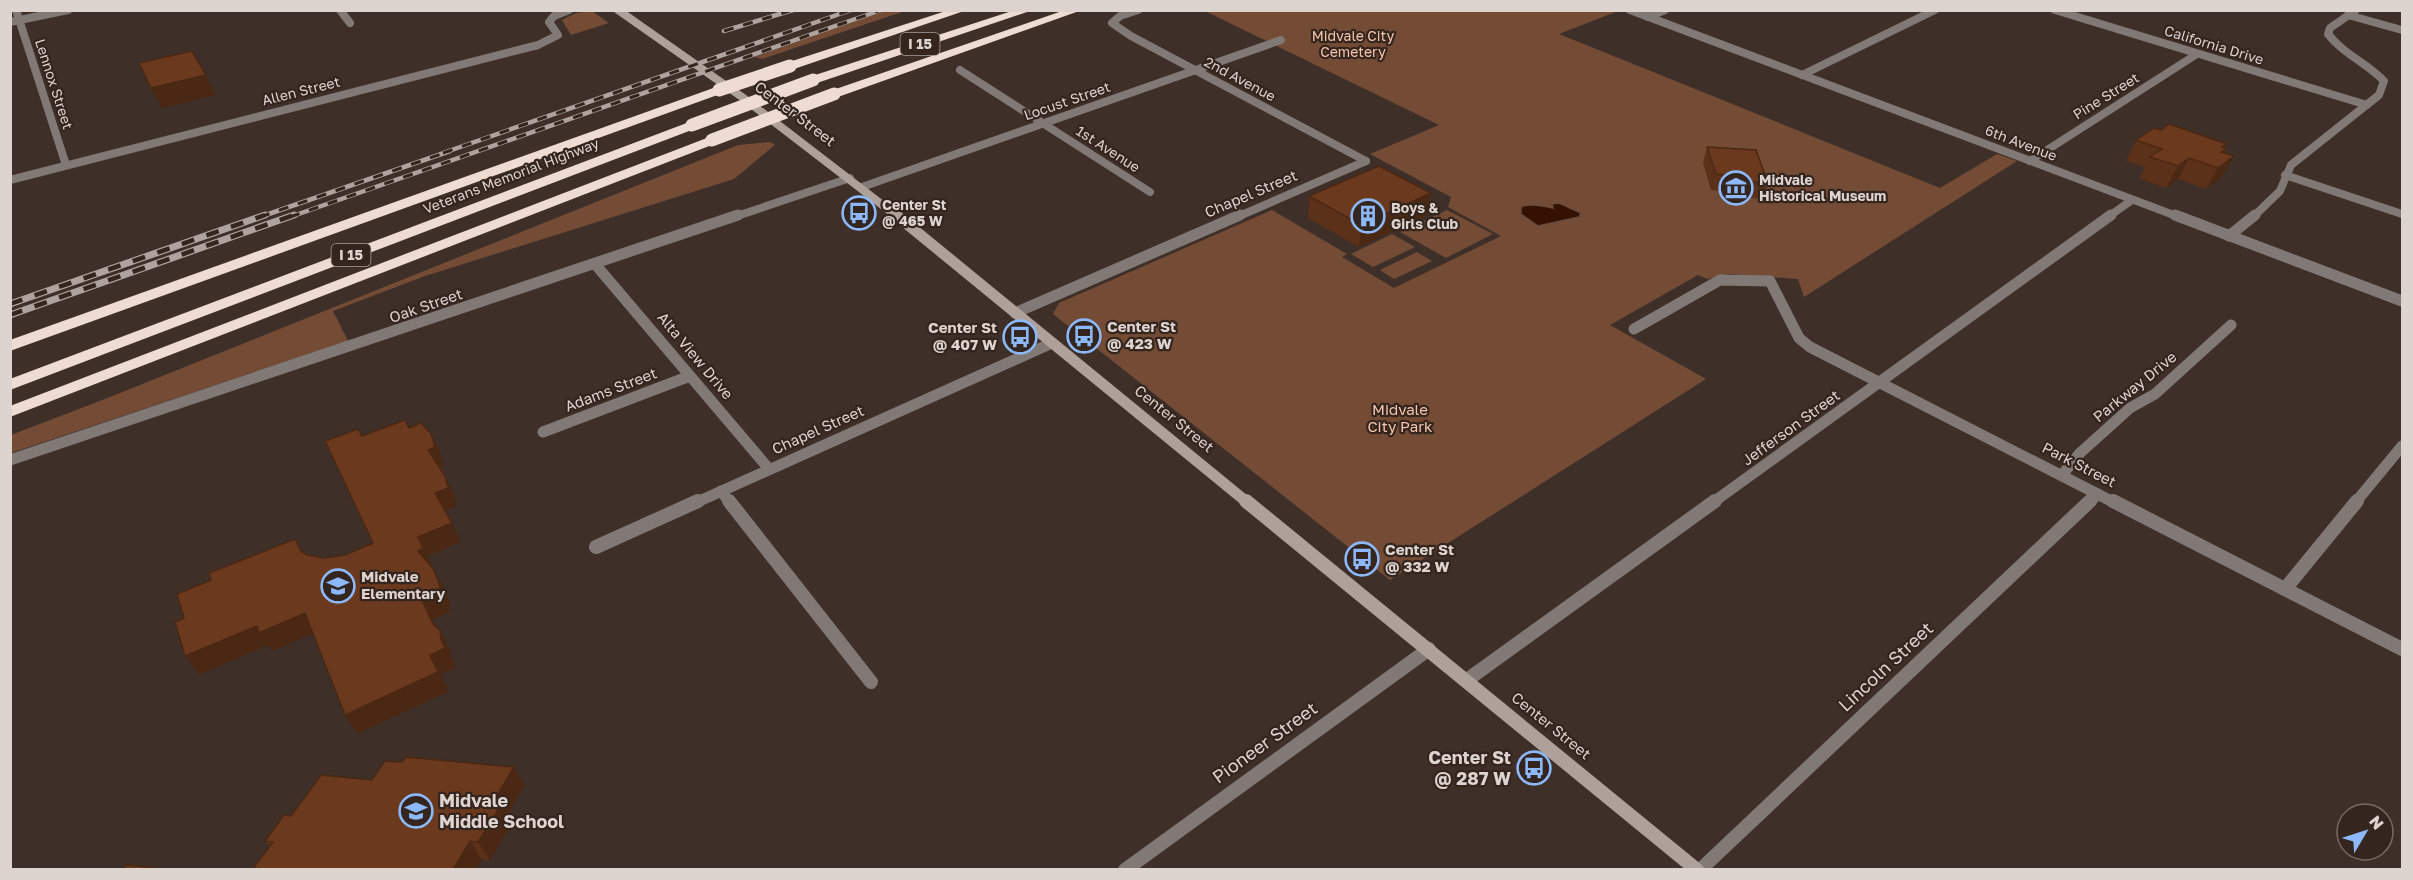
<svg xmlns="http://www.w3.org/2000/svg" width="2413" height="880" viewBox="0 0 2413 880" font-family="'Golos Text',sans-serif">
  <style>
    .green { fill: #744c36 }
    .water { fill: #341100; stroke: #674b3e; stroke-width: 1.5 }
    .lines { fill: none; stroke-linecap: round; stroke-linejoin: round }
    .minor-far2 { stroke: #817975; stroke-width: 8 }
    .minor-far1 { stroke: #817975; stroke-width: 11 }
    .minor { stroke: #817975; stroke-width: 14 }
    .tertiary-far1 { stroke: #817975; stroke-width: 8 }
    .tertiary { stroke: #817975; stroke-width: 11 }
    .secondary-far2 { stroke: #ada19a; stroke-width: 8 }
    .secondary-far1 { stroke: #ada19a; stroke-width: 11 }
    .secondary { stroke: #ada19a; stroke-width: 14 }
    .motorway { fill: #eedbd1; fill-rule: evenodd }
    .rail-far1-casing { stroke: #aea39e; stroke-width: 4.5 }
    .rail-casing { stroke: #aea39e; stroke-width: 7 }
    .rail-far1 { stroke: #34251e; stroke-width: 3; stroke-dasharray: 10; stroke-linecap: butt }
    .rail { stroke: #34251e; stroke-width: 4.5; stroke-dasharray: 13; stroke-linecap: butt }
    .motorway-bridge { stroke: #eedbd1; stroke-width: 13 }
    .wall { fill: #5c3119 }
    .shaded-wall { fill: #4b2814 }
    .building { fill: #6b391d; stroke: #4b2814; stroke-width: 1.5 }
    .labels { text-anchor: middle; stroke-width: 4.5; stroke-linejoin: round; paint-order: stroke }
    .far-park-label { font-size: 14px; fill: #f7c5ac; stroke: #34251e }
    .shield { fill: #34251e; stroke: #aa9f9a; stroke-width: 1.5 }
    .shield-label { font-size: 14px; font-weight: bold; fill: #ddd3cf }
    .far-street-label { font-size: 14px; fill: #ddd3cf; stroke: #34251e }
    .far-poi-label { font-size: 14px; font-weight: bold; fill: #ddd3cf; stroke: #34251e; text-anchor: start }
    .street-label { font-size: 15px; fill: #ddd3cf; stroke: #34251e }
    .poi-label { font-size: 15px; font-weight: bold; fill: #ddd3cf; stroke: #34251e; text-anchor: start }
    .park-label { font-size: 15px; fill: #f7c5ac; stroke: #34251e }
    .near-street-label { font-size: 18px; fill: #ddd3cf; stroke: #34251e }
    .near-poi-label { font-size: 18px; font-weight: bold; fill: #ddd3cf; stroke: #34251e; text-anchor: end }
  </style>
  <rect width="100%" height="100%" fill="#3e2f28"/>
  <g class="green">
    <path d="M887,10L905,11L762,59L754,57Z"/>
    <path d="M592,11L609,23L571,35L562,20L576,13Z"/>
    <path d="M1205,11H1618L1559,34L1940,188L1997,154L2017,161L1804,297L1798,279L1729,274L1707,279L1698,275L1610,325L1706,379L1390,580L1053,314L1059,303L1272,210L1347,254L1342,257L1394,288L1501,236L1448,207L1451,197L1370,154L1439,125Z"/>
    <path d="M770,142L775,145L734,179L425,276L333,311L348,341L11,453V435L110,397L738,145Z"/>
    <path d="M1447,210L1493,234L1446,258L1400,232Z"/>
    <path d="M1392,234L1415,247L1373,267L1351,254Z"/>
    <path d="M1417,252L1432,261L1394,279L1380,270Z"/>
  </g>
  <path class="water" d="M1559,203L1581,213L1579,217L1538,226L1521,214V207C1531,203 1542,206 1553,208L1552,204Z"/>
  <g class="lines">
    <g class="minor-far2">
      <path d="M16,10L66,165"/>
      <path d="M340,10L350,23"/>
      <path d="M1138,10L1120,16L1112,23L1131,36L1366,161"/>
      <path d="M2055,10L2367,105"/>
      <path d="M2348,15L2402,30"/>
      <path d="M1648,17L1665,10"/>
      <path d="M960,70L1150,192"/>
      <path d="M1802,75L1935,10"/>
      <path d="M2030,161L2197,54"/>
      <path d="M2285,175L2402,214"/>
      <path d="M10,180L538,45L558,35L549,22L554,16L569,10"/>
      <path d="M862,187L1281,40"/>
      <path d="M734,217L850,178"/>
      <path d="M1237,217L1366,161"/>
      <path d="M2108,217L2132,200"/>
      <path d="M2253,217L2280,191L2291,165L2379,95L2384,81C2367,63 2343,54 2328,34L2330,28L2356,10"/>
    </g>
    <g class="minor-far1">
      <path d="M2229,236L2255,215"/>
      <path d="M595,264L769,469"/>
      <path d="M1015,313L1240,215"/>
      <path d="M1634,329L1720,280L1770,281L1799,338L1810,347L2115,503"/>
      <path d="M543,432L690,376"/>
      <path d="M10,460L738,215"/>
      <path d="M2062,475L2080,453L2130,408L2155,394L2231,325"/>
      <path d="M721,491L730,503"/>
      <path d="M695,503L1052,343"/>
      <path d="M1712,503L2111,215"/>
      <path d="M2089,503L2098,494"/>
      <path d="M2355,503L2402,446"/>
    </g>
    <g class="minor">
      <path d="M729,501L871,682"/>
      <path d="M2113,501L2402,649"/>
      <path d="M596,547L698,501"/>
      <path d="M2285,589L2357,501"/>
      <path d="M1467,680L1715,501"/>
      <path d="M1125,870L1429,649"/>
      <path d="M1700,870L2090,501"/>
    </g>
    <g class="tertiary-far1">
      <path d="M1630,10L2179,217"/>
      <path d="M10,22L68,10"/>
    </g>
    <path class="tertiary" d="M2175,215L2402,301"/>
    <path class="secondary-far2" d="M618,10L742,97L898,217"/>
    <path class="secondary-far1" d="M896,215L1248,503"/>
    <path class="secondary" d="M1246,501L1697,870"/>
    <g class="motorway">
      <path d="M949,10H967L794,69H786L784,66L786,63Z"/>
      <path d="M1015,10H1033L817,83H809L807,80L809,77Z"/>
      <path d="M1065,10H1082L838,97H830L828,94L830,91Z"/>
      <path d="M719,86L725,90L723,93L10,351V340Z"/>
      <path d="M692,121L698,125L697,128L10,390V379Z"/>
      <path d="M712,136L719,140L717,143L10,417V406Z"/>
    </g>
    <defs>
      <g id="rail-far1">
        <path d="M724,31L793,10"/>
        <path d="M443,153L851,10"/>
        <path d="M260,217L450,151"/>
        <path d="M290,217L881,10"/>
      </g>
      <g id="rail">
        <path d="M10,304L265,215"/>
        <path d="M10,315L294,215"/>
      </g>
    </defs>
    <use href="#rail-far1" class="rail-far1-casing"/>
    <use href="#rail" class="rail-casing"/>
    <use href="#rail-far1" class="rail-far1"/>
    <use href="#rail" class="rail"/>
    <g class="motorway-bridge">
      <path d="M719,90L790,66"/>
      <path d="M692,125L813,80"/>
      <path d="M712,140L834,94"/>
    </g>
  </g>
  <g class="wall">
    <path d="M2136,140L2226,148L2224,153L2222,177L2206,189L2178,179L2166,188L2140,178L2145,167L2126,161Z"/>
    <path d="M1707,147L1768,183L1763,199L1722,196L1720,191L1711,190L1703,163Z"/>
    <path d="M1431,193L1428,215L1359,247L1308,218L1309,196Z"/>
    <path d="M402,762L514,767L524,786L506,817L511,825L490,860L269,846L265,841L291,816L372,780Z"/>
  </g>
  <g class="shaded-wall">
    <path d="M206,75L216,95L162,108L151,88Z"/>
    <path d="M2234,156L2222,177L2206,189L2218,168Z"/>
    <path d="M2189,158L2178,179L2166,188L2178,166Z"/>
    <path d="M1431,193L1428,215L1359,247L1361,225Z"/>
    <path d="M431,434L440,452L444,466L437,469L428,450Z"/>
    <path d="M445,476L454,495L457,506L445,511L435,493Z"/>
    <path d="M452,523L461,542L427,556L433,567L428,569L418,551V537Z"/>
    <path d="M434,570L444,588L450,604L449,612L432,619L440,635V630L450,649L451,657L456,667L441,674L449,691L357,734L345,715L430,655L433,624L422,600Z"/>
    <path d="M305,613L317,632L272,651L268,645L199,675L185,656L257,626Z"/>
    <path d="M514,767L524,786L506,817L511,825L490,860L478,842L491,806Z"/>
    <path d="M470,841L482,860L476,870H453Z"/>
  </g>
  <g class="building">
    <path d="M192,51L206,75L151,88L139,63Z"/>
    <path d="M2169,124L2227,144L2222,147L2226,148L2221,152L2234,156L2218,168L2189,158L2178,166L2150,157L2162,149L2136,140L2154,128L2161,130Z"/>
    <path d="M1707,147L1756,150L1768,183L1727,180L1725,175L1716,174Z"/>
    <path d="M1379,166L1431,193L1361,225L1309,196Z"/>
    <path d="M405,420L409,428L421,423L431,434L435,447L428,450L445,476L448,488L435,493L452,523L418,537L423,548L418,551L434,570L440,586L439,593L422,600L433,624L440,630L441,639L445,648L430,655L438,672L345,715L305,613L259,633L257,626L185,656L175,622L184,618L177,594L211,580L209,573L295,539L301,551L307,555L324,558L345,555L373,543L325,441L358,429L362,436Z"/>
    <path d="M406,757L514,767L491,806L500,807L478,842L470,841L453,870H252L273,842L265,841L284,815L291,816L321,775L372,780L385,761L402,762Z"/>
    <path d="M127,865L174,870H123Z"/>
  </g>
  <defs>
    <symbol id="museum-ring" viewBox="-11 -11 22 22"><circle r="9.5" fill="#34251e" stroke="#8cb9fc" stroke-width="1.5"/><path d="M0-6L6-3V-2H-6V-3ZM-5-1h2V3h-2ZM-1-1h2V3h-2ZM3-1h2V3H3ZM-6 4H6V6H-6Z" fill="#8cb9fc"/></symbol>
    <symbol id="bus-ring" viewBox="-11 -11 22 22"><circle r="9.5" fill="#34251e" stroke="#8cb9fc" stroke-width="1.5"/><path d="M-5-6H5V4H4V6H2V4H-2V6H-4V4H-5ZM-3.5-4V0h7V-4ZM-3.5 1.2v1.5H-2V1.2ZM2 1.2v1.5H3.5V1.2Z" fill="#8cb9fc"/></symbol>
    <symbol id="building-ring" viewBox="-11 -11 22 22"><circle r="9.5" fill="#34251e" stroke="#8cb9fc" stroke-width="1.5"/><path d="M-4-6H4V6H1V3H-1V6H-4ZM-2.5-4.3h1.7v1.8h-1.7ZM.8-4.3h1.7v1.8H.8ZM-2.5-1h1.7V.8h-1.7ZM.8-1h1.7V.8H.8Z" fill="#8cb9fc"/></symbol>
    <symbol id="school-ring" viewBox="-11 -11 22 22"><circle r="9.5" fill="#34251e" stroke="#8cb9fc" stroke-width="1.5"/><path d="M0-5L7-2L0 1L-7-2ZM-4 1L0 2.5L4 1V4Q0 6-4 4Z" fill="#8cb9fc"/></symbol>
  </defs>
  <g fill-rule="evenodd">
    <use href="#museum-ring" x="1717" y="169" width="38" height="38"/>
    <use href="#bus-ring" x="840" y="194" width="38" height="38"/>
    <use href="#building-ring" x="1349" y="197" width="38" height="38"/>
    <use href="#bus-ring" x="1065" y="317" width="38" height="38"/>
    <use href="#bus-ring" x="1001" y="318" width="38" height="38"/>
    <use href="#bus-ring" x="1343" y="540" width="38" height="38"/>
    <use href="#school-ring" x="319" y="567" width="38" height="38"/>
    <use href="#bus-ring" x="1515" y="749" width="38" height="38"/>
    <use href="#school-ring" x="397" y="792" width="38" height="38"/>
  </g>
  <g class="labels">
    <g class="far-park-label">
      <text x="1353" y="41">Midvale City<tspan x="1353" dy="16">Cemetery</tspan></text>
    </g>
    <g class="shield">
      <rect x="900.5" y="33" width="39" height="22" rx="4.5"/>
      <rect x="331.5" y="244" width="39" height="22" rx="4.5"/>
    </g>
    <g class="shield-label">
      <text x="920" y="49">I 15</text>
      <text x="351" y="260">I 15</text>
    </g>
    <g class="far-street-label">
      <text transform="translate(2214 45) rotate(17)" y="5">California Drive</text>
      <text transform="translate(1240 79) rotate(28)" y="5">2nd Avenue</text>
      <text transform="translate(54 84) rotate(72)" y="5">Lennox Street</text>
      <text transform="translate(301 91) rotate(-14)" y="5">Allen Street</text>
      <text transform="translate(2106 96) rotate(-32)" y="5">Pine Street</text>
      <text transform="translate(1067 101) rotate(-19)" y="5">Locust Street</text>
      <text transform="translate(2021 143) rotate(21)" y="5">6th Avenue</text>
      <text transform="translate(1108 149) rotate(33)" y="5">1st Avenue</text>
      <text transform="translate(511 176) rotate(-21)" y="5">Veterans Memorial Highway</text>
    </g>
    <g class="far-poi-label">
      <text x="1759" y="185">Midvale<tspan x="1759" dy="16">Historical Museum</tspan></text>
      <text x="882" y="210">Center St<tspan x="882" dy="16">@ 465 W</tspan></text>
      <text x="1391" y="213">Boys &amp;<tspan x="1391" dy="16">Girls Club</tspan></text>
    </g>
    <g class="street-label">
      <text transform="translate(795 114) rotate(37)" y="5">Center Street</text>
      <text transform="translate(1251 194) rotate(-23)" y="5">Chapel Street</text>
      <text transform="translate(426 306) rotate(-19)" y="5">Oak Street</text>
      <text transform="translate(695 356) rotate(50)" y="5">Alta View Drive</text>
      <text transform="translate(2135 387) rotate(-39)" y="5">Parkway Drive</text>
      <text transform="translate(611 390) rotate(-21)" y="5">Adams Street</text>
      <text transform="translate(1174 419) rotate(39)" y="5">Center Street</text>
      <text transform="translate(1791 428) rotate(-36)" y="5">Jefferson Street</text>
      <text transform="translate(818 430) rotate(-24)" y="5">Chapel Street</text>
      <text transform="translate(2079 465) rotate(27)" y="5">Park Street</text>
      <text transform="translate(1551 726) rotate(39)" y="5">Center Street</text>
    </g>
    <g class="poi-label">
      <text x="1107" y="332">Center St<tspan x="1107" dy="17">@ 423 W</tspan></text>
      <text x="997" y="333" text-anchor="end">Center St<tspan x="997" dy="17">@ 407 W</tspan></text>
      <text x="1385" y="555">Center St<tspan x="1385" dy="17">@ 332 W</tspan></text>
      <text x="361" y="582">Midvale<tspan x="361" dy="17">Elementary</tspan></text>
    </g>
    <g class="park-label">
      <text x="1400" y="415">Midvale<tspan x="1400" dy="17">City Park</tspan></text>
    </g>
    <g class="near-street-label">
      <text transform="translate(1886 667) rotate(-43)" y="6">Lincoln Street</text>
      <text transform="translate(1265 743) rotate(-36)" y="6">Pioneer Street</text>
    </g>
    <g class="near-poi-label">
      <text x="1511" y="764">Center St<tspan x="1511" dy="21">@ 287 W</tspan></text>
      <text x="439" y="807" text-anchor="start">Midvale<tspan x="439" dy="21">Middle School</tspan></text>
    </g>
  </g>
  <rect width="2413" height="880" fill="none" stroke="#ddd3cf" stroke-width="24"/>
  <g transform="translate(2365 832) rotate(51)"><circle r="28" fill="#34251e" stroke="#786b65" stroke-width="1.5"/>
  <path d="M0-4.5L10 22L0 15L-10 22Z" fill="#8cb9fc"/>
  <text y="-9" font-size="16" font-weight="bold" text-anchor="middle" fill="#ddd3cf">N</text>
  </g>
</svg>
